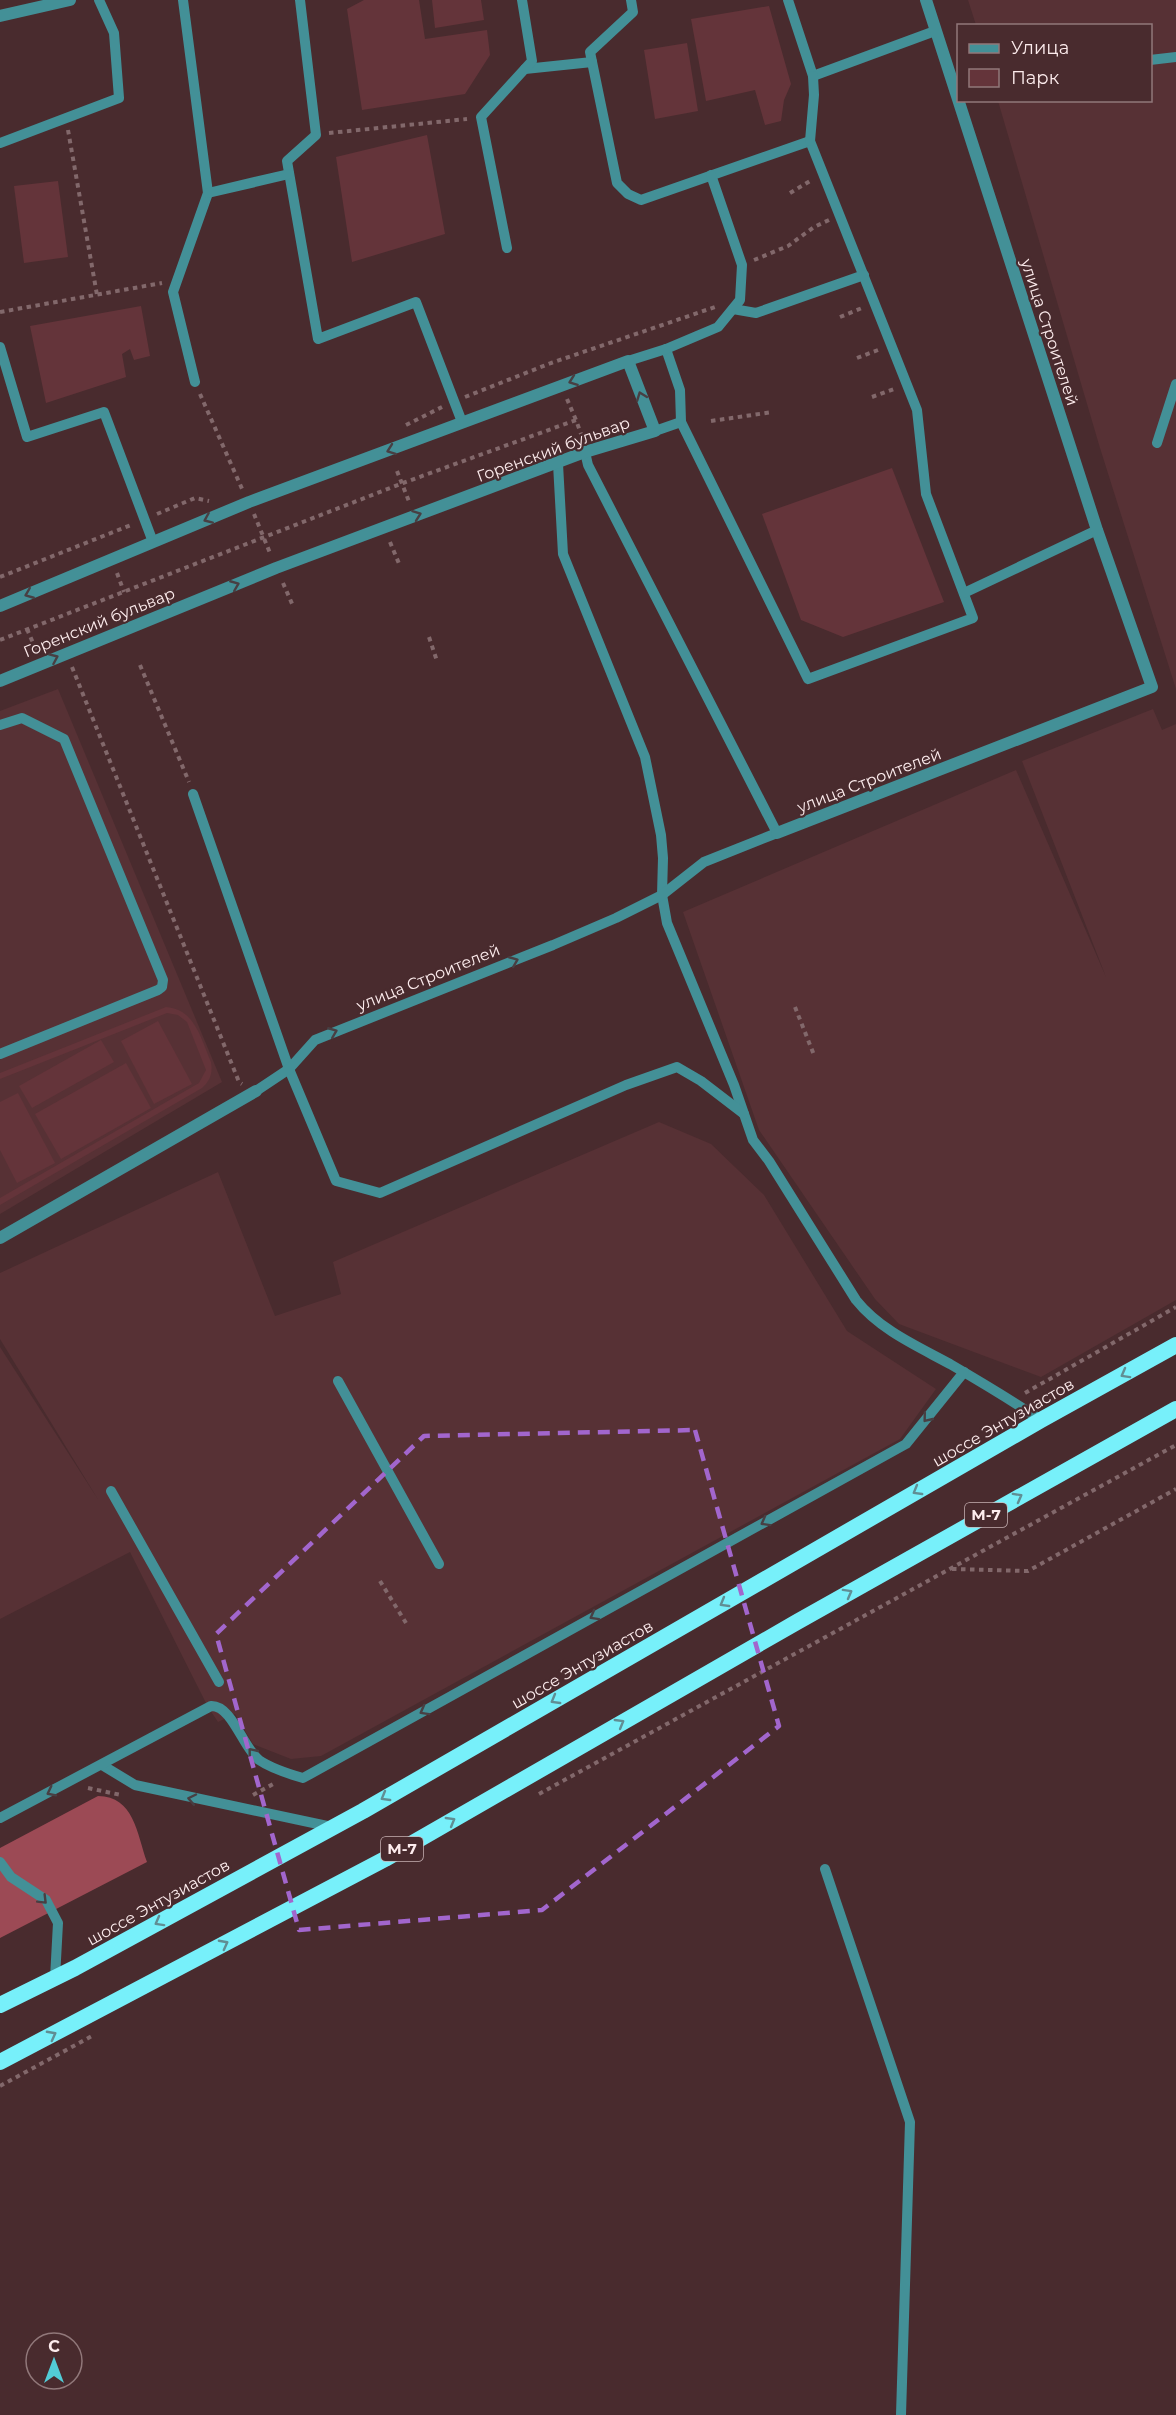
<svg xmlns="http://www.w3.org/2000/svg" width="1176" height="2415" viewBox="0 0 1176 2415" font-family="Montserrat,sans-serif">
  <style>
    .built { fill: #573135 }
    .green { fill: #64343a }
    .forest { fill: #9c4a55 }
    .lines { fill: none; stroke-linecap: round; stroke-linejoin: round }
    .path { stroke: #82686b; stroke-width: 4; stroke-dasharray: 4.5 4.5; stroke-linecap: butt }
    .service { stroke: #439097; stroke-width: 10 }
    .minor { stroke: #439097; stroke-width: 12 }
    .trunk { stroke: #77f0fa; stroke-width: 16 }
    .oneway { stroke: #483f43 }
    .oneway2 { stroke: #608e94 }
    .marked { fill: none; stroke: #a266cd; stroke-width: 4.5; stroke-dasharray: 12 8; stroke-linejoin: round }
    .labels { text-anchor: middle; stroke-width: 4.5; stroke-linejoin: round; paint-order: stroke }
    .shield { fill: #492b2e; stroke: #c7b2b4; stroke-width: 1.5 }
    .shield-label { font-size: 15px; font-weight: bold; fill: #fdeced }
    .street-label { font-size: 16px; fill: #fdeced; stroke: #492b2e }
  </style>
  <rect width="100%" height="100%" fill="#492b2e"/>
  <g class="built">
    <path d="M968,0H1176V689L1100,448L998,101L1150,100V26L976,25Z"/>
    <path d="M58,689L222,1082L0,1214V711Z"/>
    <path d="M1153,709L1162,730L1176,724V1300L1041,1377L899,1324L875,1299L759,1130L683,912L1016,770L1106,977L1022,761Z"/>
    <path d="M659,1122L711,1144L764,1195L847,1331L936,1389L900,1439L321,1756L291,1759L253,1744L235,1714L218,1722L208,1707L130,1552L0,1619V1347L99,1501L0,1339V1273L218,1172L275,1316L341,1294L333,1262Z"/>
  </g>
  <g class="green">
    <path d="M364,0H419L425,39L487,30L490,55L465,94L362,110L347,9Z"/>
    <path d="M432,0H481L484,20L435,28Z"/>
    <path d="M769,6L791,84L784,100L781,121L765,125L755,90L706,101L691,19Z"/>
    <path d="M687,43L698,111L655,119L644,50Z"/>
    <path d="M427,135L445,234L352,262L336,157Z"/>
    <path d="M58,181L68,257L24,263L14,186Z"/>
    <path d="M141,306L150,356L134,360L130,349L122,354L126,377L46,403L30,326Z"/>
    <path d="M892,468L944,602L843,637L801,620L762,514Z"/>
    <path d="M166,1007C195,1009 201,1039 211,1062C213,1073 210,1081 202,1088L0,1205V1198L199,1083L206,1070L187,1022L178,1015L167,1013L0,1079V1073Z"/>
    <path d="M158,1021L192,1084L154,1104L121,1041Z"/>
    <path d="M101,1040L114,1062L32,1108L19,1086Z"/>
    <path d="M126,1063L151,1108L61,1159L35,1114Z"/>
    <path d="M18,1093L55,1163L17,1183L0,1150V1102Z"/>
  </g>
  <path class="forest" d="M98,1796C134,1796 137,1834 147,1862L0,1938V1848Z"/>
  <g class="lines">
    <g class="path">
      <path d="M68,130L97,295"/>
      <path d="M329,133L467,119"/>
      <path d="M790,193L810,181"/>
      <path d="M754,260L788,246L814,227L829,220"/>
      <path d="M0,312L162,283"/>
      <path d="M840,317L862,308"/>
      <path d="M857,358L878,350"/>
      <path d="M200,394L243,491"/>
      <path d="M465,397L551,363L715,307"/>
      <path d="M872,397L894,389"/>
      <path d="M567,399L576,420"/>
      <path d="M711,421L773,412"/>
      <path d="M406,425L442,407"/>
      <path d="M397,471L410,504"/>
      <path d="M157,514L195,498L209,501"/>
      <path d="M254,514L270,553"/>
      <path d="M390,542L400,566"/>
      <path d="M117,573L124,592"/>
      <path d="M0,577L131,525"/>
      <path d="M283,583L293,606"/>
      <path d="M27,629L36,650"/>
      <path d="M429,637L437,661"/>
      <path d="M0,640L403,483L576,420L581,434"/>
      <path d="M140,665L189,782"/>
      <path d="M72,667L239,1082L242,1084"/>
      <path d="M795,1007L814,1055"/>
      <path d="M1025,1393L1176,1307"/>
      <path d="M952,1569L1028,1571L1176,1489"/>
      <path d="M380,1581L406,1623"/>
      <path d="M88,1788L121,1795"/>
      <path d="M539,1794L1176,1445"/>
      <path d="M253,1795L275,1783"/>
      <path d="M0,2086L92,2036"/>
    </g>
    <g class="service">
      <path d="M183,0L208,193L173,292L195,382"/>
      <path d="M300,0L316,135L287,161L318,339L416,302L462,422"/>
      <path d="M631,0L633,12L590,52L617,183L628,194L641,200L810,141L917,410L926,494L973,618L808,679L681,422L655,431"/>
      <path d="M788,0L813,76L935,31"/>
      <path d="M1150,60L1176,57"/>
      <path d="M525,69L592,62"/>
      <path d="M810,141L814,95L813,76"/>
      <path d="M0,143L119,98L114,33L99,0"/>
      <path d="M208,193L289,174"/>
      <path d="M507,248L481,117L532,61L522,0"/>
      <path d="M733,309L756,313L864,275"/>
      <path d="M0,347L27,437L104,412L153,542"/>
      <path d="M666,349L680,390L681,422"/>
      <path d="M628,361L666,349L718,327L740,300L742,265L711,175"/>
      <path d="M1157,443L1176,384"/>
      <path d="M558,464L563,554L645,757L661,835L663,858L662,895L667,923L734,1085L753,1140L769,1161L856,1300C880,1330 917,1346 950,1364C981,1382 1011,1400 1041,1420"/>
      <path d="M964,593L1097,530"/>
      <path d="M0,725L22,718L64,739L163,980L162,987L158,990L0,1054"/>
      <path d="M193,794L289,1069L336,1181L380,1193L626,1085L677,1067L701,1081L744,1114"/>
      <path d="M256,1091L289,1069L315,1040L553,945L616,918L662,895L704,862L777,833L588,465L585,452"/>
      <path d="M338,1381L439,1564"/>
      <path d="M111,1491L219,1682"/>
      <path d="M102,1765L135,1785L332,1827"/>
      <path d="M0,1818L211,1706C232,1705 243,1748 259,1760C272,1769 289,1774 303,1778L906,1444L964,1372"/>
      <path d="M0,1862L11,1877L46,1900L58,1923L55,1978"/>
      <path d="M825,1869L910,2122L901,2415"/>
    </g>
    <g class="minor">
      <path d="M0,16L70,0"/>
      <path d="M0,606L249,502L628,361L655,431L585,452L276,568L0,681"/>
      <path d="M777,833L1152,687L1097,530L926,0"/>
      <path d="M0,1238L256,1091"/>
    </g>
    <g class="trunk">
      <path d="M0,2005L75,1968L363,1811L1041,1420L1176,1345"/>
      <path d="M0,2062L385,1859L797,1622L1176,1409"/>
    </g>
  </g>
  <defs><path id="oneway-chevron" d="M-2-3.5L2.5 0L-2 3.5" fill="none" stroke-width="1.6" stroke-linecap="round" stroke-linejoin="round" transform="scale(1.5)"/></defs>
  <g class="oneway">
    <use href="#oneway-chevron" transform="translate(573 381) rotate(160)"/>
    <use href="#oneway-chevron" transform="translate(641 396) rotate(-111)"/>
    <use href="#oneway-chevron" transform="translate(391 450) rotate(160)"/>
    <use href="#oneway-chevron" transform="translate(417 515) rotate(-20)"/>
    <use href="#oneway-chevron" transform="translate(208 519) rotate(157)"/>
    <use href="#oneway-chevron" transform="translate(235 585) rotate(-22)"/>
    <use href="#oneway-chevron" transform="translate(29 594) rotate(158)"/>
    <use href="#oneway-chevron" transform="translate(54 658) rotate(-24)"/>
    <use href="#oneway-chevron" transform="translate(514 961) rotate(-22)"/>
    <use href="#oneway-chevron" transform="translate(333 1032) rotate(-22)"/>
    <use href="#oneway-chevron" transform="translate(927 1418) rotate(129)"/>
    <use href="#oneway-chevron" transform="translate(765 1522) rotate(151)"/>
    <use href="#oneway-chevron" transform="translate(594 1616) rotate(151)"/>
    <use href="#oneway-chevron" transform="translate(424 1711) rotate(151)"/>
    <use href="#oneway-chevron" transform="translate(252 1752) rotate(-129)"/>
    <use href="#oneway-chevron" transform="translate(51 1792) rotate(153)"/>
    <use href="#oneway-chevron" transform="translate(192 1799) rotate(-168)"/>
    <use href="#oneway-chevron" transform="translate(43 1900) rotate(45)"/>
  </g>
  <g class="oneway2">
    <use href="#oneway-chevron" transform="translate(1125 1374) rotate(151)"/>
    <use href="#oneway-chevron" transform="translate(917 1491) rotate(150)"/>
    <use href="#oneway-chevron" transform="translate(1018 1497) rotate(-29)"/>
    <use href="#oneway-chevron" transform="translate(848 1593) rotate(-29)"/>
    <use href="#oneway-chevron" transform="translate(724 1603) rotate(150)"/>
    <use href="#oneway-chevron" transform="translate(555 1700) rotate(150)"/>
    <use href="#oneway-chevron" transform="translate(620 1723) rotate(-30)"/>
    <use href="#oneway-chevron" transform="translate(385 1797) rotate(150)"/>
    <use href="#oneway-chevron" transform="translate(451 1821) rotate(-30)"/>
    <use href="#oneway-chevron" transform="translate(159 1922) rotate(151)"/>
    <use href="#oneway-chevron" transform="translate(224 1944) rotate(-28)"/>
    <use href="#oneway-chevron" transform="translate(52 2035) rotate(-28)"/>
  </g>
  <path class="marked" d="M695,1430L779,1726L542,1910L299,1930L216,1634L424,1436Z"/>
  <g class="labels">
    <g class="shield">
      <rect x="965" y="1503" width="42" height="24" rx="4.5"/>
      <rect x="381" y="1837" width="42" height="24" rx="4.5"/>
    </g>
    <g class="shield-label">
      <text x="986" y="1520">М-7</text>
      <text x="402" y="1854">М-7</text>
    </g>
    <g class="street-label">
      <text transform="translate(1050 332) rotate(72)" y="6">улица Строителей</text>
      <text transform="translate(553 449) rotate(-20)" y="6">Горенский бульвар</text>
      <text transform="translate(99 622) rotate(-22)" y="6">Горенский бульвар</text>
      <text transform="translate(869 780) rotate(-21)" y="6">улица Строителей</text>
      <text transform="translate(428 977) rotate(-22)" y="6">улица Строителей</text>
      <text transform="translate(1003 1422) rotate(-30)" y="6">шоссе Энтузиастов</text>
      <text transform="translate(582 1664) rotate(-30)" y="6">шоссе Энтузиастов</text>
      <text transform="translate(158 1902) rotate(-29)" y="6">шоссе Энтузиастов</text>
    </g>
  </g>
  <rect x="957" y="24" width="195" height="78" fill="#492b2e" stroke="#91787a" stroke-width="1.5"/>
  <rect x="969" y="44" width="30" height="9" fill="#439097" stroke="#91787a" stroke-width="1.5"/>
  <text x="1011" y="54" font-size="18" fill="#fdeced">Улица</text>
  <rect x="969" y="69" width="30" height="18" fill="#64343a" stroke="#91787a" stroke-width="1.5"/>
  <text x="1011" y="84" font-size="18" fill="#fdeced">Парк</text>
  <g transform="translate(54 2361)"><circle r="28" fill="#492b2e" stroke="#91787a" stroke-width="1.5"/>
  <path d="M0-4.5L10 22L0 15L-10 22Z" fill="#52ccd6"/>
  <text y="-9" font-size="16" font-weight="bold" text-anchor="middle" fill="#fdeced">С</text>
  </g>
</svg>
